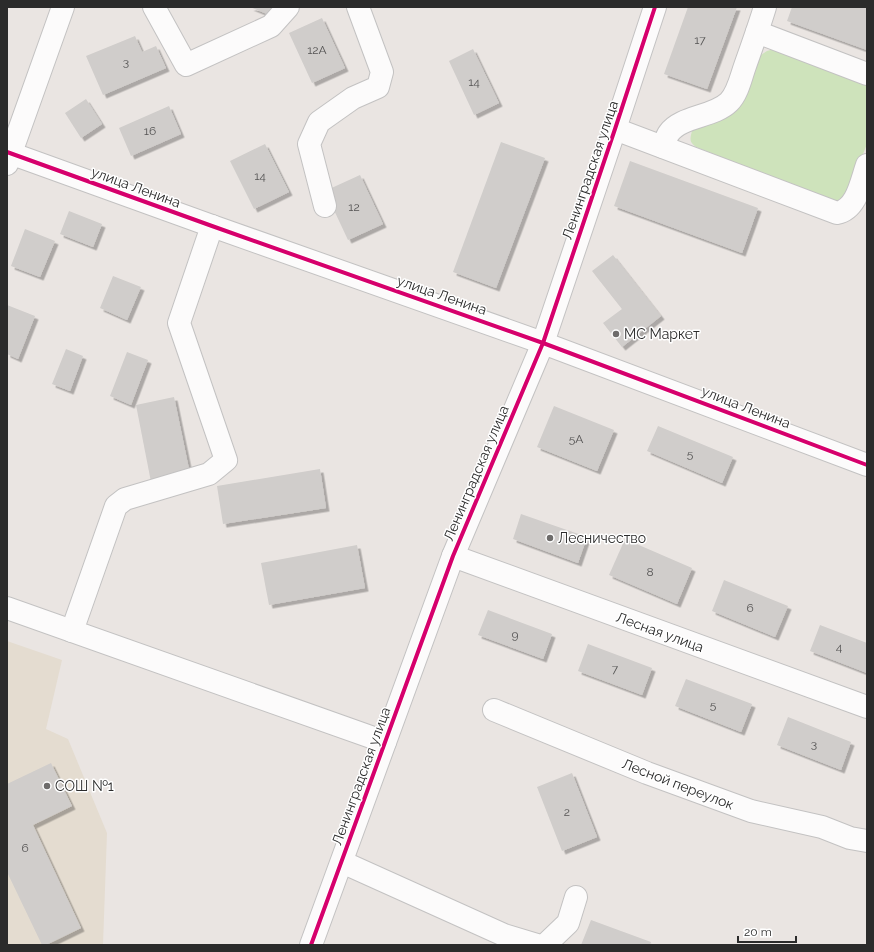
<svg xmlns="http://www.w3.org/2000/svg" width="874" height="952" viewBox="0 0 874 952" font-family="Raleway,sans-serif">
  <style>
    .education { fill: #e4dcd0 }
    .green { fill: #cee3bb }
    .building { fill: #d0cdcb; filter: url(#shadow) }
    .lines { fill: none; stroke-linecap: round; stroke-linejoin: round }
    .minor-casing { stroke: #c3c2c2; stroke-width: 24 }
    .minor { stroke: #fcfbfb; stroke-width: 22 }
    .cycleway-casing { stroke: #fff; stroke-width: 6 }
    .cycleway { stroke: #d6006c; stroke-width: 4 }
    .poi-dot { fill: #6e6c6b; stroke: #fff; stroke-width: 1.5 }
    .labels { text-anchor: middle; stroke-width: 3; stroke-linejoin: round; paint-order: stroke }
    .number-label { font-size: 12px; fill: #555454 }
    .street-label { font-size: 14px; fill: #2b2b2b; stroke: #fff }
    .poi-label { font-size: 14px; fill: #2b2b2b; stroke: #fff; text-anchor: start }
  </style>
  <defs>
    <filter id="shadow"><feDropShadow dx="3.5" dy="3.5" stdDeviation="0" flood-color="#0004"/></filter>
  </defs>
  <rect width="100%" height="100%" fill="#eae5e2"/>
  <path class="education" d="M7,641L62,660L46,729L68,739L107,833L103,945H7Z"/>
  <path class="green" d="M774,49L867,84V144L849,189L843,199L837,201L829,200L696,147C689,142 690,139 692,131L761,55L767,51Z"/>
  <g class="building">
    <path d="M250,7H276L272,16Z"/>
    <path d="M688,7H737L707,89L664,74Z"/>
    <path d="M792,7H867V50L787,21Z"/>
    <path d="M322,18L345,68L312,83L289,33Z"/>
    <path d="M135,36L142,52L156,46L166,68L103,95L86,56Z"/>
    <path d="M473,49L499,103L474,115L449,61Z"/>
    <path d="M86,99L102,124L81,138L65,113Z"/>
    <path d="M169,106L181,134L131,156L119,128Z"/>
    <path d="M501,142L545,158L496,288L453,272Z"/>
    <path d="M265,144L289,192L254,209L230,161Z"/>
    <path d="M630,161L758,208L742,253L614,206Z"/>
    <path d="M360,175L383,224L348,240L325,191Z"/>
    <path d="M69,211L102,224L93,247L60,234Z"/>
    <path d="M25,229L55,241L40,277L11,266Z"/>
    <path d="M613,255L661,316L622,347L603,323L622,309L592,271Z"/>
    <path d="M113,276L141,287L127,320L100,308Z"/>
    <path d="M7,305L35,316L18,359L7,354Z"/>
    <path d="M66,349L83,356L70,391L52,384Z"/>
    <path d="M127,352L148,360L131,405L110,396Z"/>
    <path d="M174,397L190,474L151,482L136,405Z"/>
    <path d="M554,406L614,430L597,471L537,447Z"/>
    <path d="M658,426L733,457L722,483L647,451Z"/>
    <path d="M320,469L326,508L223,524L217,486Z"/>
    <path d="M521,514L587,537L578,563L513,539Z"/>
    <path d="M625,539L692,568L677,604L609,575Z"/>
    <path d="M357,545L365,588L269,605L261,563Z"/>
    <path d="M724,580L788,606L775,637L712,611Z"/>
    <path d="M488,610L552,634L543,659L478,635Z"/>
    <path d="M820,625L867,643V673L810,651Z"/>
    <path d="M588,644L652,668L642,695L578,671Z"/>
    <path d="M686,679L752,704L741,732L675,706Z"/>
    <path d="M788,717L851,742L841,770L777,745Z"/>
    <path d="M51,763L72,806L33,825L81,928L46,945H42L7,872V784Z"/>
    <path d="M572,773L597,837L562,851L537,787Z"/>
    <path d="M591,920L651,942L650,945H581Z"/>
  </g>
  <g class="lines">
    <defs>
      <g id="minor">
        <path d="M154,7L186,65L271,26L288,7"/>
        <path d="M757,32L867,74"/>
        <path d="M615,129L837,213C857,209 861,182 867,165"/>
        <path d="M663,147C665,143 666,137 669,133C681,116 714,117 729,102C738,93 741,77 745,66C752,46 759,27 765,7"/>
        <path d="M7,152L212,226L543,343L867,465"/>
        <path d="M7,164L63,7"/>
        <path d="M325,206L309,144L319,122L353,98L378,87L382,72L358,7"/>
        <path d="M453,556L867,707"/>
        <path d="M7,608L385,742"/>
        <path d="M72,631L116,506L125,499L209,474L226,460L179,323L212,226"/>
        <path d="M494,710L647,773L751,811L822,827L850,838L867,841"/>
        <path d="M342,862L504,935L537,945"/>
        <path d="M311,945L453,556L543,343L615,129L655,7"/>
        <path d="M545,945L568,923L576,897"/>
      </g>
    </defs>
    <use href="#minor" class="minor-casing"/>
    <use href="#minor" class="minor"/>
    <defs>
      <g id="cycleway">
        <path d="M7,152L212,226L543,343L867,465"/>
        <path d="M311,945L453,556L543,343L615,129L655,7"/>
      </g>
    </defs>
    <use href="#cycleway" class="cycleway-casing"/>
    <use href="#cycleway" class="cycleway"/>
  </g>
  <g class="poi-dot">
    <circle cx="616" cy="334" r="4"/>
    <circle cx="550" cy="538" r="4"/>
    <circle cx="47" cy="786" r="4"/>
  </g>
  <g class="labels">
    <g class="number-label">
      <text x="700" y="44">17</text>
      <text x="317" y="54">12А</text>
      <text x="126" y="66">3</text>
      <text x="474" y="86">14</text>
      <text x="150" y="135">16</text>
      <text x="260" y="180">14</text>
      <text x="354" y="211">12</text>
      <text x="576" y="443">5А</text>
      <text x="690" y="458">5</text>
      <text x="650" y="576">8</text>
      <text x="750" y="612">6</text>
      <text x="515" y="639">9</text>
      <text x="839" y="651">4</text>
      <text x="615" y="673">7</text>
      <text x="713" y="709">5</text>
      <text x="814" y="748">3</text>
      <text x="567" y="816">2</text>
      <text x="25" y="852">6</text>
    </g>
    <g class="street-label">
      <text transform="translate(590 170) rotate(-71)" y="5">Ленинградская улица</text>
      <text transform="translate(136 187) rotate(20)" y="5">улица Ленина</text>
      <text transform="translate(442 295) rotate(19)" y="5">улица Ленина</text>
      <text transform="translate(746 407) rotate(21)" y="5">улица Ленина</text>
      <text transform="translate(476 473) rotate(-67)" y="5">Ленинградская улица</text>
      <text transform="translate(660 632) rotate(20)" y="5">Лесная улица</text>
      <text transform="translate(361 776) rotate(-70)" y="5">Ленинградская улица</text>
      <text transform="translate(678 784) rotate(21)" y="5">Лесной переулок</text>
    </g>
    <g class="poi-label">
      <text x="624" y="339">МС Маркет</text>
      <text x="558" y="543">Лесничество</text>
      <text x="55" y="791">СОШ №1</text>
    </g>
  </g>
  <rect width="874" height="952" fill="none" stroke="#2b2b2b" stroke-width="16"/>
  <path d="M738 936v6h58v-6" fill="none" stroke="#2b2b2b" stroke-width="2"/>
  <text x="744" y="936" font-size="12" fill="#2b2b2b" stroke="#ffffff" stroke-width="3" paint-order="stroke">20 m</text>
</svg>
